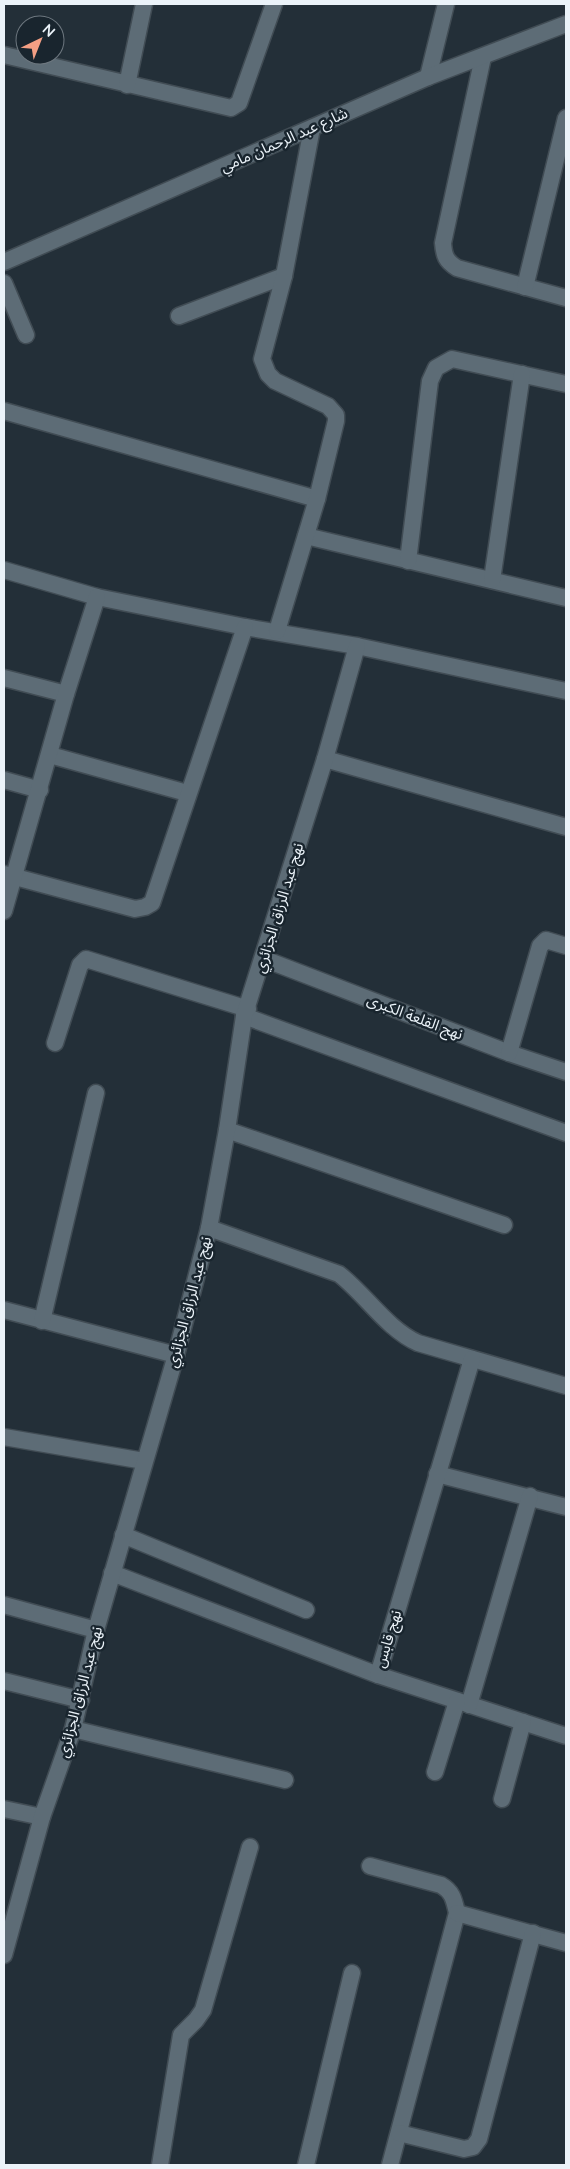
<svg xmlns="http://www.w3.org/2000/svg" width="570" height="2169" viewBox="0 0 570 2169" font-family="Lato,'Noto Sans Arabic',sans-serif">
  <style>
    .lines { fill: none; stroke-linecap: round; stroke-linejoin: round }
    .minor-casing { stroke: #414c54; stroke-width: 19 }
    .minor { stroke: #5d6c76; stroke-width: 16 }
    .labels { text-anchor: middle; stroke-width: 5; stroke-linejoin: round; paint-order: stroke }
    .street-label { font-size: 15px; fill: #ebf3f9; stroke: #19252e }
  </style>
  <rect width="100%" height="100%" fill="#232f38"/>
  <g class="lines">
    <defs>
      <g id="minor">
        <path d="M4,55L231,108L239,103L274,4"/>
        <path d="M483,57L443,243C444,256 446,261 457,268L566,298"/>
        <path d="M428,77L446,4"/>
        <path d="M127,85L144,4"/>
        <path d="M4,262L428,77L566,24"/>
        <path d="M4,283L26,335"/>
        <path d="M525,287L566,118"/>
        <path d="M179,316L284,276"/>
        <path d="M4,411L317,499"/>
        <path d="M306,536L566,598"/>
        <path d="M408,561L430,381L436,368L452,359L566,384"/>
        <path d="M4,570L97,597L245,627L357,646L566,691"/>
        <path d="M492,580L522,374"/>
        <path d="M277,631L317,499L336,421V415L328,406L275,381L268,374L262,359L284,276L312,128"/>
        <path d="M4,678L66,694"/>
        <path d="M50,755L187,793"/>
        <path d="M325,759L566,827"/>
        <path d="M4,780L40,790"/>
        <path d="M4,874L135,909L145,907L152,903L245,627"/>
        <path d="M4,911L66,694L97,597"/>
        <path d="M264,959L509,1053L566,1072"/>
        <path d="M244,1016L566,1133"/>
        <path d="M55,1043L80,965L86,959L248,1009"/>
        <path d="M509,1053L540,946L546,940L566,946"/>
        <path d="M227,1130L504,1225"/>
        <path d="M209,1228L339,1274C366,1295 387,1329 418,1343L566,1386"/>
        <path d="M4,1310L176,1355"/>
        <path d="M42,1321L96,1093"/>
        <path d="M4,1437L144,1461"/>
        <path d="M437,1474L566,1507"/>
        <path d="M123,1535L306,1610"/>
        <path d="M112,1573L378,1675L566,1736"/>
        <path d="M4,1605L96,1630"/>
        <path d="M378,1675L472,1359"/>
        <path d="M4,1681L81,1700"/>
        <path d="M469,1705L530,1496"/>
        <path d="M73,1729L285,1780"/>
        <path d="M435,1772L457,1701"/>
        <path d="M502,1799L523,1722"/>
        <path d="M4,1809L42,1817"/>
        <path d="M370,1866L441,1885C453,1892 454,1900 457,1913L390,2165"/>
        <path d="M457,1913L566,1943"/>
        <path d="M4,1955L42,1817L73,1729L96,1630L176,1355L209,1228L227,1130L244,1016L325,759L357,646"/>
        <path d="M399,2133L464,2149L473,2147L479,2139L533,1933"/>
        <path d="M160,2165L181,2035L196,2020L203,2010L250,1847"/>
        <path d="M306,2165L352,1973"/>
      </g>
    </defs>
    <use href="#minor" class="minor-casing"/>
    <use href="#minor" class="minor"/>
  </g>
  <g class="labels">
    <g class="street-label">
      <text transform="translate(284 140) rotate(-24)" y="5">شارع عبد الرحمان مامي</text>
      <text transform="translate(279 908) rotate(-73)" y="5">نهج عبد الرزاق الجزائري</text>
      <text transform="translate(415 1017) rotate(21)" y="5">نهج القلعة الكبرى</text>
      <text transform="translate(189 1302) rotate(-75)" y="5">نهج عبد الرزاق الجزائري</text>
      <text transform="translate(388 1639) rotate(-73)" y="5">نهج قابس</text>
      <text transform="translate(80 1692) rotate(-75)" y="5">نهج عبد الرزاق الجزائري</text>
    </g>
  </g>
  <rect width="570" height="2169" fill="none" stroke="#ebf3f9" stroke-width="10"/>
  <g transform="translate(40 40) rotate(43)"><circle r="24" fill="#19252e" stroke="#6d777f"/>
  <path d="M0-4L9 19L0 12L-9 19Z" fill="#f39f84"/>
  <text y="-8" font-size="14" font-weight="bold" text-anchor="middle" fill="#ebf3f9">N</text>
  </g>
</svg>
